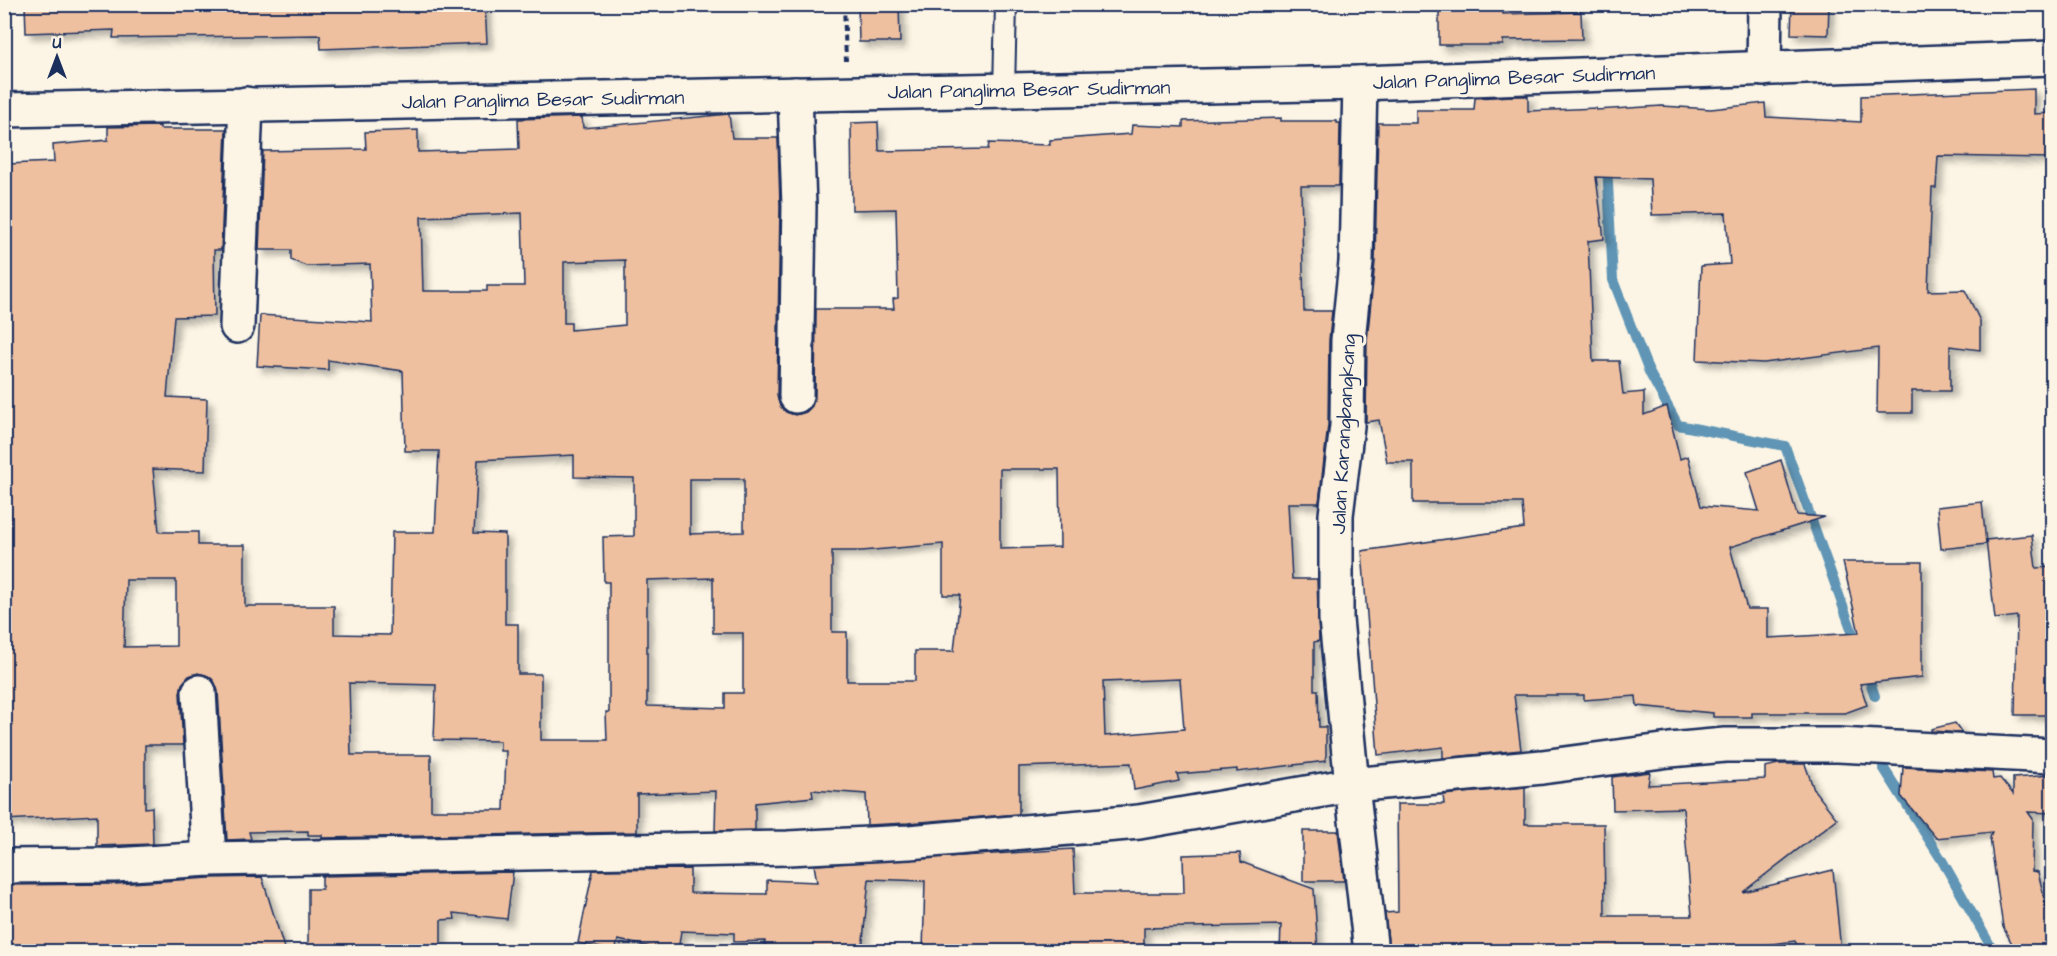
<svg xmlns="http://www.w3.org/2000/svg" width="2057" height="956" viewBox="0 0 2057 956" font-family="'Architects Daughter',sans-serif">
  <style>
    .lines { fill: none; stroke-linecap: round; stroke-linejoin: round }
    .stream { stroke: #6095b5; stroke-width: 10 }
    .building { fill: #efc09f; stroke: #1b2f5e; stroke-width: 1.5; fill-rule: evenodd; filter: url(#shadow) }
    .service-casing { stroke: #1b2f5e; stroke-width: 24 }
    .minor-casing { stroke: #1b2f5e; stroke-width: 38 }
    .trunk-casing { stroke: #1b2f5e; stroke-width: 38 }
    .path { stroke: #1b2f5e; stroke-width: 4; stroke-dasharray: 6 4.5; stroke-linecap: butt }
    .service { stroke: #fcf5e5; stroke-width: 20 }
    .minor { stroke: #fcf5e5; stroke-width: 33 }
    .trunk { stroke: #fcf5e5; stroke-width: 33 }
    .labels { text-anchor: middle; stroke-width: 6; stroke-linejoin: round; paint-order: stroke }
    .street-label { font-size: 20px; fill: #1b2f5e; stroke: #fcf5e5 }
  </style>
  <defs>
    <filter id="shadow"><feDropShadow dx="5.5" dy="5.5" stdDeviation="3" flood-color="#0004"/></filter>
  </defs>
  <rect width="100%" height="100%" fill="#fcf5e5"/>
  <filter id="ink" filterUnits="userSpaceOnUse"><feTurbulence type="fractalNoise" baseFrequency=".0167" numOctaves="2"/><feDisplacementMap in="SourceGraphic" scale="12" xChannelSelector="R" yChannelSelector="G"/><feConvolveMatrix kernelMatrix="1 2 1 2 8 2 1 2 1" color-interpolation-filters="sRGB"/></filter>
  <g filter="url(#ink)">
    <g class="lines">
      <g class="stream">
        <path d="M1607,164L1613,280L1649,372L1678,425L1785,446L1857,645"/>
        <path d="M1866,671L1875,696"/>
        <path d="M1883,767L1943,862L1994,952"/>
      </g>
    </g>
    <g class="building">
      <path d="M25,4H485L487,43L321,49L320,35L113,38L114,30L26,33Z"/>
      <path d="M858,4H899L900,42H859Z"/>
      <path d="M1439,4H1503V14L1581,12L1582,39L1503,40V45H1439Z"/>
      <path d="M1792,4H1829L1828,35L1791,34Z"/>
      <path d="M2034,89V114L2052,113V158L1938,156L1936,188H1932L1928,291L1965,290L1980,321V350L1950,346V391H1912V413H1877L1878,348L1764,363L1697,360L1701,266L1730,264L1726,213L1652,215L1650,179L1596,177L1604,239L1588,241L1593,361H1619L1623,394L1644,392V415L1667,406L1680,459L1688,456L1701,506L1759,511L1747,472L1781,460L1797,515L1825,517L1730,547L1747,609H1768V638L1859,633L1843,562H1922V677L1860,684L1867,705L1845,713H1752V717H1713V713L1637,706L1636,696L1584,700V695H1514L1521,750L1443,758V747L1378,755L1362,551L1524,528L1522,503H1413V462H1387L1379,420L1366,422L1367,341L1375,262L1378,123H1416V110H1474L1475,98L1511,96H1528V111L1596,108V110L1662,106L1711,109L1765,103L1766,117L1861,122V96Z"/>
      <path d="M729,114L732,138H778L780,206L777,396L780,406L786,412L795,415L806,412L812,406L815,397L816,309H894L893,299L898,298L896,209L852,210L851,123L878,122L879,151L988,149L989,143L1050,145V140L1131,134L1132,125L1183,127V121L1281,118V121H1337V123H1340L1339,186H1301L1304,311H1332L1329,340L1328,425L1319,503H1288L1292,579H1317L1319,641L1314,642V690H1318L1319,727H1326V761L1237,772V769L1177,774L1179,781L1134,790L1131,763L1019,767V814L908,823L867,825L866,794L812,790L813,797L755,803V830L715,831L716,791L637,794V832L322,838V835H308V831L249,832L251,839L227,840L218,691L214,681L208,676L198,673L189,676L182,684L180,693L183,745H145V808L152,807L153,844L97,846V815L4,820V592H10V512H4L7,164L54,162L53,145L108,140V127L160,126V129H226L221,250H214L215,316L174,317L167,397L207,399L205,471L153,469L159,532H198V545H245V606H334V634L390,635L392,532H435L439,451H405L403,371L328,360V370L257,366L260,315L372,322L370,264L306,266L291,260V250H259L263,151L366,149L365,132L418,130V152L519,149L518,119L582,117L583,128ZM522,213L524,286H487V291H423L421,217ZM625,260V325L571,330V323H564V262ZM574,455V477L634,478V536L603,537L604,582H609V712H606L607,740H541V674H518V624H505V534L474,533L478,460ZM1000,469H1059L1060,547L1000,549ZM690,479H744V532L690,534ZM943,544V595H960L954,651H915V681H847V632H832V551H862ZM713,578V633H743V693H725V708L647,706V580ZM126,580H176V646L124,647ZM1180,679L1184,729L1105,736L1103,682ZM349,683L436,685L434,740L500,741V751H506L504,810H431V755H351Z"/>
      <path d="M1982,502L1986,544L1941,549L1937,507Z"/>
      <path d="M2032,535L2036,568L2052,567V715H2015L2017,616L1995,619L1986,540Z"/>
      <path d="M1955,723L1962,733L1931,731V729Z"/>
      <path d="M1778,764H1805L1814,790L1837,819L1743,892L1833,870L1841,951H1800L1795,941L1717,951H1611V948H1544V951H1472V949L1389,951L1385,913L1398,912L1397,804H1444L1443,795L1525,787V824H1604L1605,916H1692L1683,808L1613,810L1612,777L1650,772L1648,785L1765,779V767Z"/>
      <path d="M1903,767L1992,772L1993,779L2000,778L2013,794V778L2052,775V813L2028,812L2033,819L2032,871L2038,872L2052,930V951H2016L2003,927L1990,838L1992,832L1936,838L1901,796Z"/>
      <path d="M1303,831H1338L1344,881H1303Z"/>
      <path d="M1073,849L1075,893H1184L1183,855L1240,853L1241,862L1314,889L1318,951H1280L1281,925L1144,928V951H923L925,881L869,879L862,951H765V941L734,942V933L681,931L678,951H669L618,940L615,951L578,943L593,870L690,869V893L767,894V880L817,882L814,865Z"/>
      <path d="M513,872L507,919L454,913L455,919L441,920V951H308V889H322V876Z"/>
      <path d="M262,877L285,951H4V885L115,884L210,878Z"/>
    </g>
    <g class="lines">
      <defs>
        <path id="service" d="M1004,90L1006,4"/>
        <g id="minor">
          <path d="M1764,69L1765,4"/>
          <path d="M1360,83L1356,262L1348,340L1347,426L1336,515V619L1352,785L1371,952"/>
          <path d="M795,94L799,206L796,396"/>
          <path d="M237,326L246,104"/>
          <path d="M199,692L209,859"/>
          <path d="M4,866L115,865L209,859L788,848L909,842L1139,822L1352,785L1542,767L1670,750L1725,745H1838L2052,756"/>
        </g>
        <path id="trunk" d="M4,110L1360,83L2052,58"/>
      </defs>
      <use href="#service" class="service-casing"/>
      <use href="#minor" class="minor-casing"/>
      <use href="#trunk" class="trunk-casing"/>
      <path class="path" d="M844,4L846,61"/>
      <use href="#service" class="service"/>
      <use href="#minor" class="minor"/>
      <use href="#trunk" class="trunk"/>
    </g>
  </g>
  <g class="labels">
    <g class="street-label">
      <text transform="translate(1514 77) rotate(-2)" y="7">Jalan Panglima Besar Sudirman</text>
      <text transform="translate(1029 89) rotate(-1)" y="7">Jalan Panglima Besar Sudirman</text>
      <text transform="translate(543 99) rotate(-1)" y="7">Jalan Panglima Besar Sudirman</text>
      <text transform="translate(1343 434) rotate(-87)" y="7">Jalan Karangbangkang</text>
    </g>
  </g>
  <rect width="2057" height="956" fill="none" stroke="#fcf5e5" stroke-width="24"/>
  <rect x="12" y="12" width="2033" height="932" fill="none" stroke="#1b2f5e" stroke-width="2" filter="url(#ink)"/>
  <g transform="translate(57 57)" stroke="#fcf5e5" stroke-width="4.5" paint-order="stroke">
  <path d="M0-4.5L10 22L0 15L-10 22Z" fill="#1b2f5e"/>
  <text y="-9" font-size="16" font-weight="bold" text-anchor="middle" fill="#1b2f5e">U</text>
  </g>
</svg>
